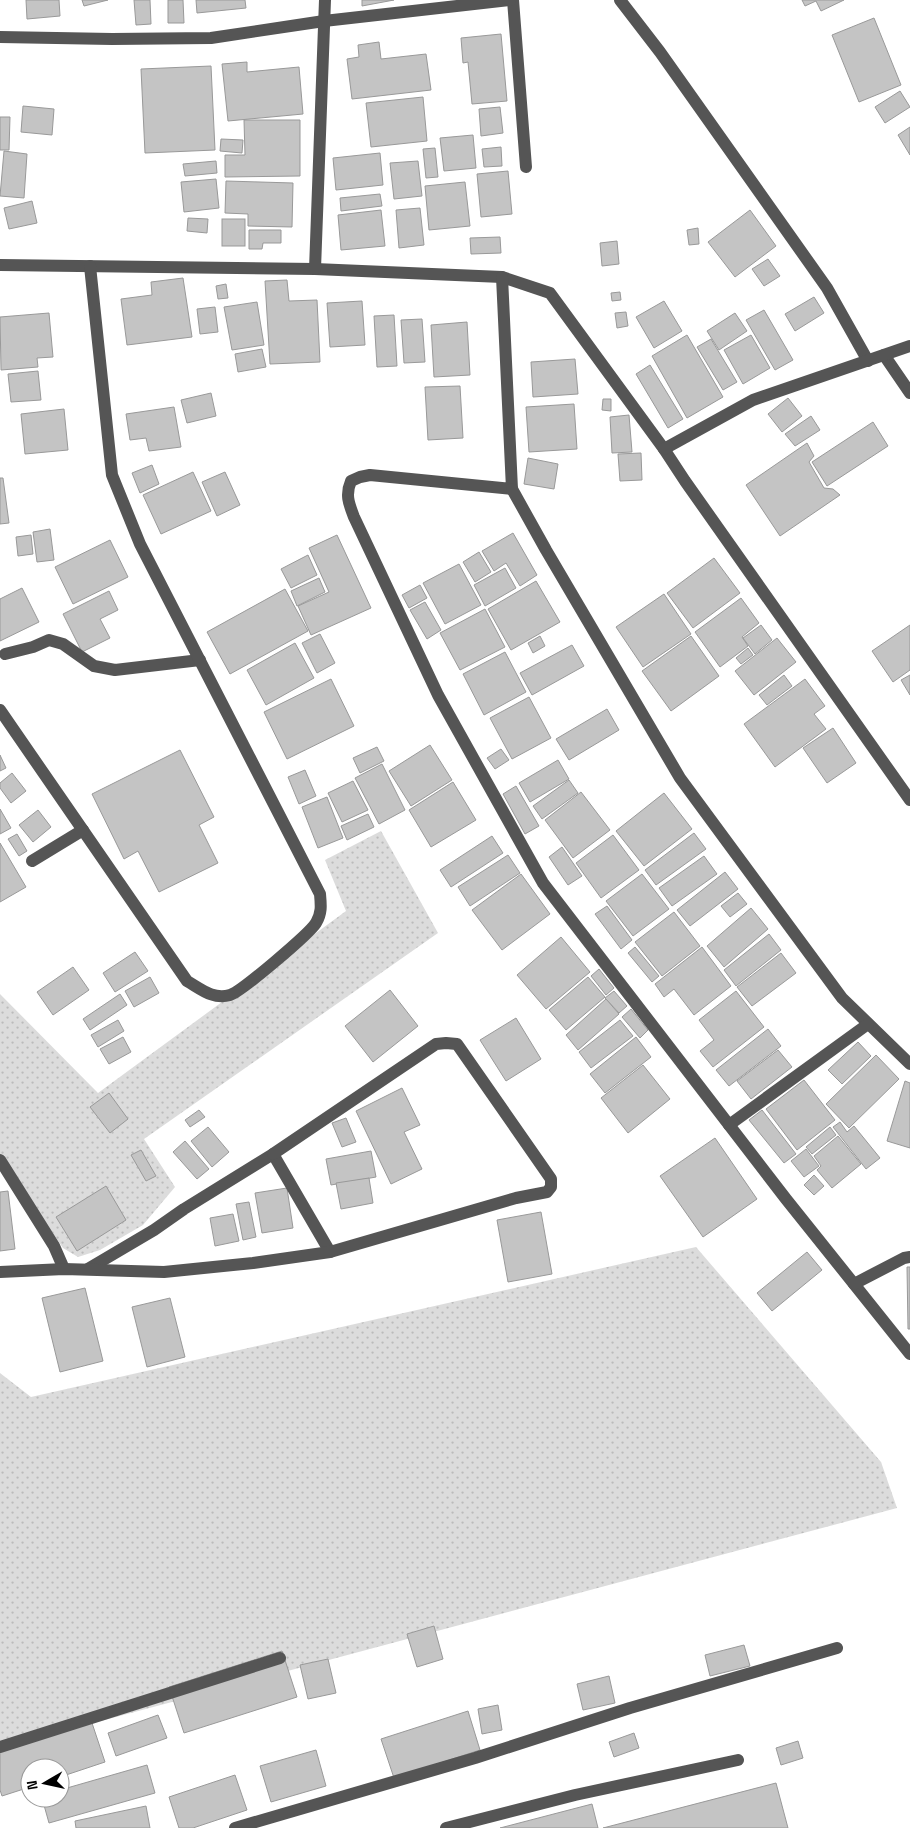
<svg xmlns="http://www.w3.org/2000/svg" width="910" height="1828" viewBox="0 0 910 1828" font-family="'Space Grotesk',sans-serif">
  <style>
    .park { fill: url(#park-dots) }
    .building { fill: #c4c4c4; stroke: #999 }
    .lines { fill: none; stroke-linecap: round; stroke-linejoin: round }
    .minor { stroke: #555; stroke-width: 12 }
  </style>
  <defs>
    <pattern id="park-dots" width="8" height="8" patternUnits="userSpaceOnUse" patternTransform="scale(1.25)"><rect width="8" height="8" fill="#dcdcdc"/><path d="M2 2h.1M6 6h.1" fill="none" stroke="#bbb" stroke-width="1.8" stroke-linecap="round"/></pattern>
  </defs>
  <rect width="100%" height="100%" fill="#fff"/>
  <g class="park">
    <path d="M381,831L438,933L144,1139L175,1187L143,1225L100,1250L78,1257L63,1248L0,1156V994L98,1093L346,911L325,860Z"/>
    <path d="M696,1247L881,1462L897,1508L0,1748V1373L31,1397Z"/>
  </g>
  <g class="building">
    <path d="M26,0H59L60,16L27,19Z"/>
    <path d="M82,0H108L84,6Z"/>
    <path d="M134,0H150L151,24L136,25Z"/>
    <path d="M168,0H183L184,23H168Z"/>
    <path d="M196,0H245L246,8L197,13Z"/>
    <path d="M362,0H394L362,6Z"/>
    <path d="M802,0H844L821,11L816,1L805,6Z"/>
    <path d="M874,18L901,85L859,102L832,35Z"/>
    <path d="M501,34L507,101L472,104L468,62L463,63L461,38Z"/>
    <path d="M379,42L381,59L426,54L431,90L352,99L347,59L359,57L358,45Z"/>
    <path d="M247,62V72L299,67L303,114L228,121L222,64Z"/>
    <path d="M211,66L215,150L145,153L141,69Z"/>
    <path d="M900,91L910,107L885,123L875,107Z"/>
    <path d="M423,97L427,141L371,147L366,103Z"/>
    <path d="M23,106L54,109L52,135L21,132Z"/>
    <path d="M500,107L503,133L481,136L479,109Z"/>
    <path d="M0,117H10L9,150H0Z"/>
    <path d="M244,120H300V176L225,177V155H245Z"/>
    <path d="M910,127V155L898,135Z"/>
    <path d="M473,135L476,168L444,171L440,138Z"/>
    <path d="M221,139L243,140L242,153L220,151Z"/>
    <path d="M501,147L502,166L484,167L482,149Z"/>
    <path d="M435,148L438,177L426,178L423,149Z"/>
    <path d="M4,151L27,154L24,198L0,196Z"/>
    <path d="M380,153L383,185L336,190L333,158Z"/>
    <path d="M216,161L217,173L185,176L183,164Z"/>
    <path d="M418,161L422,196L394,199L390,163Z"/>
    <path d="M508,171L512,214L481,217L477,174Z"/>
    <path d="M216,179L219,208L184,212L181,182Z"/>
    <path d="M226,181L293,183L292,227L248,226V214L225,213Z"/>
    <path d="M465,182L470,226L429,230L425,186Z"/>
    <path d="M380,194L382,206L341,211L340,198Z"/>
    <path d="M32,201L37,223L9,229L4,208Z"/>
    <path d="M420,208L424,245L399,248L396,210Z"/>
    <path d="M381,210L385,246L341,250L338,215Z"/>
    <path d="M750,210L776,246L735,277L708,242Z"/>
    <path d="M188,218L208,219L207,233L187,231Z"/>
    <rect x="222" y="219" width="23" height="27"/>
    <path d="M698,228L699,244L689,245L687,230Z"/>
    <path d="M249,230H281V243H263L262,249H249Z"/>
    <path d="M500,237L501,253L471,254L470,238Z"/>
    <path d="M617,241L619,264L602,266L600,243Z"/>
    <path d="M768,259L780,276L764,286L752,269Z"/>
    <path d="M183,278L192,337L127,345L121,299L152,295L151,282Z"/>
    <path d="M287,280L289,301L317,300L320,362L270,364L265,281Z"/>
    <path d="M226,284L228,298L218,299L216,286Z"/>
    <path d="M620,292L621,300L612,301L611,293Z"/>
    <path d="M814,297L824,313L795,331L785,314Z"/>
    <path d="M362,301L365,345L330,347L327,303Z"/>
    <path d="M664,301L682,331L654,348L636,317Z"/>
    <path d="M257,302L264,345L232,350L224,307Z"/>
    <path d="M215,307L218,332L200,334L197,309Z"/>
    <path d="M764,310L793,360L775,370L746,320Z"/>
    <path d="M626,312L628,326L617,328L615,313Z"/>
    <path d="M49,313L53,357L37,358L38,367L1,370L0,317Z"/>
    <path d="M735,313L747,331L719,350L707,331Z"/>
    <path d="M394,315L397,366L377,367L374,316Z"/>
    <path d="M422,319L425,362L404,363L401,320Z"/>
    <path d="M467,322L470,375L434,377L431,325Z"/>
    <path d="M687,335L723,397L687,418L652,356Z"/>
    <path d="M751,335L770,368L743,384L724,350Z"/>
    <path d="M711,339L737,382L723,390L697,347Z"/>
    <path d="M262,349L266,367L238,372L235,354Z"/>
    <path d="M575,359L578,394L533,397L531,362Z"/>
    <path d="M650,365L683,419L668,428L636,374Z"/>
    <path d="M38,371L41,400L11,402L8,374Z"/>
    <path d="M460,386L463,438L428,440L425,387Z"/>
    <path d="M211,393L216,416L187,423L181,400Z"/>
    <path d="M788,398L802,416L782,432L768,414Z"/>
    <path d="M603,399H611V411L602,410Z"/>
    <path d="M574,404L577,449L529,452L526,407Z"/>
    <path d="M174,407L181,447L149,451L146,438L130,440L126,414Z"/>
    <path d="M64,409L68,450L25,454L21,414Z"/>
    <path d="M629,415L632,452L612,453L610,417Z"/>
    <path d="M811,416L820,430L795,446L785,434Z"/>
    <path d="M873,422L888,446L827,486L812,462Z"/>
    <path d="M807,443L814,456L809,462L824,488L833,489L840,495L780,536L746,485Z"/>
    <path d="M641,453L642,480L620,481L618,454Z"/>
    <path d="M528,458L558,464L554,489L524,484Z"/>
    <path d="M152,465L159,484L140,493L132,473Z"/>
    <path d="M193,472L211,511L161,534L143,495Z"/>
    <path d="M225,472L240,505L217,516L202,482Z"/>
    <path d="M0,478H3L9,523L0,524Z"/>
    <path d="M50,529L54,560L37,562L33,532Z"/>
    <path d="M513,533L537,575L520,586L506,563L494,571L482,551Z"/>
    <path d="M31,535L33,554L18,556L16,537Z"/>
    <path d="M337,535L371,608L311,635L298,606L329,592L309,548Z"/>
    <path d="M110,540L128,577L73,604L55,567Z"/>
    <path d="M479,552L491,572L475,582L463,562Z"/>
    <path d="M308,555L317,575L291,588L281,569Z"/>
    <path d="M714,558L740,593L693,628L667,593Z"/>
    <path d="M459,564L481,605L445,624L423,583Z"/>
    <path d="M505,568L516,588L485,606L474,585Z"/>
    <path d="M319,578L325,592L297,606L291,591Z"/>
    <path d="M536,581L560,622L511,650L488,609Z"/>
    <path d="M420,585L427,598L409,608L402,595Z"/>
    <path d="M22,588L39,622L0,641V599Z"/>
    <path d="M285,589L308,631L230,674L207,632Z"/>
    <path d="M109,591L118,610L100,619L110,638L82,652L63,614Z"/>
    <path d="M664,594L691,634L643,667L616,627Z"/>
    <path d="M741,598L759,623L742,637L748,646L720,667L695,632Z"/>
    <path d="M425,602L441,630L427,639L410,610Z"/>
    <path d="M485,609L505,647L460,670L440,633Z"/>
    <path d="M761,625L772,640L755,654L743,638Z"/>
    <path d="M910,625V670L893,682L872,651Z"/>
    <path d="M320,634L335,663L317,673L302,643Z"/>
    <path d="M540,636L545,646L533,653L528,643Z"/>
    <path d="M691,636L719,676L671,711L642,671Z"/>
    <path d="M777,638L796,662L754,695L735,671Z"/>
    <path d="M295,643L314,678L266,705L247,670Z"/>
    <path d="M572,645L584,666L532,695L520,673Z"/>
    <path d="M748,648L753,655L741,664L736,658Z"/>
    <path d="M505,652L526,692L484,715L463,674Z"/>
    <path d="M784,675L792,686L767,705L759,695Z"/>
    <path d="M910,675V695L901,680Z"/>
    <path d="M331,679L354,726L287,759L264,712Z"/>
    <path d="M805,679L825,706L814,714L826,729L775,767L744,724Z"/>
    <path d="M529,697L551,738L512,759L490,718Z"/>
    <path d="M607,709L619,730L569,760L556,739Z"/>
    <path d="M833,728L856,763L827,783L803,748Z"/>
    <path d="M430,745L452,780L411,806L389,771Z"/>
    <path d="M377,747L384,761L360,773L353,758Z"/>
    <path d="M501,749L509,760L495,769L487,758Z"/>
    <path d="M180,750L214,817L199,825L218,863L159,892L138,851L124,859L92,794Z"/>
    <path d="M0,755L6,768L0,771Z"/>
    <path d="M558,760L569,779L530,802L519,783Z"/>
    <path d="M382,764L405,810L379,824L355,778Z"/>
    <path d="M305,770L316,796L299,804L288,777Z"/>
    <path d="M12,773L26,791L11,803L0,788V783Z"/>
    <path d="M569,780L578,793L542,819L533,806Z"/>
    <path d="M353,781L368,810L342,822L328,793Z"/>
    <path d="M453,782L476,820L431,847L409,810Z"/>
    <path d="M516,786L539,826L525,834L503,794Z"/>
    <path d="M581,792L610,830L573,858L545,820Z"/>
    <path d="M664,793L692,829L644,866L616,831Z"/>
    <path d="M327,797L343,838L318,848L302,807Z"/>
    <path d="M0,809L11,828L0,834Z"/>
    <path d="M38,810L51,827L33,842L19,825Z"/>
    <path d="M368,814L374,827L347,840L341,826Z"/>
    <path d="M694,833L706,849L656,885L645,870Z"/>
    <path d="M17,834L27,851L19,856L8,839Z"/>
    <path d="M613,835L639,870L601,898L576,863Z"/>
    <path d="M492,836L503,853L451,887L440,870Z"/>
    <path d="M0,843L26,887L0,902Z"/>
    <path d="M562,847L582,876L568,885L549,857Z"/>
    <path d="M508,855L520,873L470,906L458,887Z"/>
    <path d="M704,856L717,874L672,906L659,888Z"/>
    <path d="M725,872L738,889L690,926L677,910Z"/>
    <path d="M521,874L550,914L502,950L472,910Z"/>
    <path d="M642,874L669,909L633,936L606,901Z"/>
    <path d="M738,893L747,904L730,917L721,906Z"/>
    <path d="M607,906L632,940L621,949L595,914Z"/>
    <path d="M751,908L768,929L724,967L707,946Z"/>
    <path d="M674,912L700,946L662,976L635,942Z"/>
    <path d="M769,934L781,950L736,986L724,970Z"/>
    <path d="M561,937L590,972L546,1009L517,975Z"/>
    <path d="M635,947L659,976L652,982L628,953Z"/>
    <path d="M702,947L731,986L694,1015L674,989L664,997L655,984Z"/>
    <path d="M135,952L148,971L115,992L103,973Z"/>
    <path d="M781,953L796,973L752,1006L737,987Z"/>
    <path d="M73,967L89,990L53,1015L37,992Z"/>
    <path d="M599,969L614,988L606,995L591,976Z"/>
    <path d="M150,977L159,993L134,1007L125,991Z"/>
    <path d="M588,977L605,997L566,1030L549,1010Z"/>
    <path d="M390,990L418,1026L373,1062L345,1026Z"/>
    <path d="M614,991L627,1006L619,1013L605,998Z"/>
    <path d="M736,991L764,1027L713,1067L700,1051L714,1040L699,1020Z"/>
    <path d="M120,994L127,1005L90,1030L83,1019Z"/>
    <path d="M606,999L619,1014L578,1050L566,1035Z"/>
    <path d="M631,1009L648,1030L640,1038L622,1017Z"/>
    <path d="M516,1018L541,1059L506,1081L480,1040Z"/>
    <path d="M118,1020L124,1031L98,1047L91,1035Z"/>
    <path d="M620,1020L633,1036L591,1068L579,1052Z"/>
    <path d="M768,1029L781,1046L729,1086L716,1070Z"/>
    <path d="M123,1037L131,1052L109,1064L100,1049Z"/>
    <path d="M636,1037L651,1057L605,1093L590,1074Z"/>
    <path d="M858,1042L871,1056L842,1084L828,1070Z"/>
    <path d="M778,1050L792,1067L751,1099L737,1081Z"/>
    <path d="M876,1055L899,1079L849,1128L826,1104Z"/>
    <path d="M643,1065L670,1099L628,1133L601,1098Z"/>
    <path d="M804,1080L835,1120L797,1150L766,1109Z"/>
    <path d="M905,1081L910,1083V1148L887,1141Z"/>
    <path d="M402,1088L420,1125L404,1132L422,1169L391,1184L356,1111Z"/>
    <path d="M109,1093L128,1119L110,1133L90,1107Z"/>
    <path d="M199,1110L205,1117L190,1127L185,1120Z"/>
    <path d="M762,1110L796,1154L784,1163L749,1120Z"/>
    <path d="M346,1118L356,1142L342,1147L332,1123Z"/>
    <path d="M840,1122L847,1132L854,1126L880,1158L866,1169L833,1127Z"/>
    <path d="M208,1127L229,1152L212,1167L191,1141Z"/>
    <path d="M830,1127L836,1135L812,1154L806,1147Z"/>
    <path d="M838,1136L861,1164L832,1188L817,1170L821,1166L814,1156Z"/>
    <path d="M715,1138L757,1199L703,1237L660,1176Z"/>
    <path d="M185,1141L209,1169L197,1179L173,1152Z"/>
    <path d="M806,1149L819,1166L804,1177L791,1161Z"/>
    <path d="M141,1150L156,1176L146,1181L131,1155Z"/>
    <path d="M371,1151L376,1177L331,1185L326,1159Z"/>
    <path d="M814,1175L824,1186L814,1195L804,1185Z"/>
    <path d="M369,1178L373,1203L341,1209L336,1183Z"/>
    <path d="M106,1186L126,1220L77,1251L56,1217Z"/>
    <path d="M287,1188L293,1228L262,1233L255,1193Z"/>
    <path d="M8,1191L15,1249L0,1251V1192Z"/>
    <path d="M249,1202L256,1237L243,1240L236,1204Z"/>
    <path d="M541,1212L552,1274L508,1282L497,1220Z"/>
    <path d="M233,1214L239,1241L215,1246L210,1218Z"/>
    <path d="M807,1252L822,1270L772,1311L757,1293Z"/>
    <path d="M907,1267H910V1329H908Z"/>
    <path d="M85,1288L103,1361L60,1372L42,1298Z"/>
    <path d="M170,1298L185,1357L147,1367L132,1307Z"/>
    <path d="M434,1626L443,1659L417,1667L407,1634Z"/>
    <path d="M744,1645L750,1666L710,1676L705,1655Z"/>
    <path d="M282,1651L297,1697L184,1733L169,1687Z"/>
    <path d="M328,1659L336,1693L308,1699L300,1665Z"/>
    <path d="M609,1676L615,1703L583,1710L577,1684Z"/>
    <path d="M498,1705L502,1730L482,1734L478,1709Z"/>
    <path d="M468,1711L480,1750L394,1778L381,1739Z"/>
    <path d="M158,1715L167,1738L116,1756L108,1733Z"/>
    <path d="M91,1720L105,1762L60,1777V1768H30V1787L2,1796L0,1790V1751Z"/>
    <path d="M634,1733L639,1748L614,1757L609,1742Z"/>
    <path d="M798,1741L803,1758L781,1765L776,1748Z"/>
    <path d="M316,1750L326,1786L271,1802L260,1766Z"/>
    <path d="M147,1765L155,1793L49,1823L42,1798H60V1790Z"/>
    <path d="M235,1775L247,1810L193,1828H179L169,1797Z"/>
    <path d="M776,1783L788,1828H603Z"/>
    <path d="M592,1804L598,1828H500Z"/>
    <path d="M146,1806L150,1828H76L75,1821Z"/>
  </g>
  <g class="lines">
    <g class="minor">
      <path d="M513,0L526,167"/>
      <path d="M620,0L660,52L827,288L868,361"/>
      <path d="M0,37L112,39L211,38L324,21L510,0"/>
      <path d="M0,265L315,269L502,277L550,293L664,449L685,481L910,800"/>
      <path d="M315,269L325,0"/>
      <path d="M502,277L512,489L370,475L360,477L351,481C345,495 349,504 354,517L438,695L543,883L786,1199L910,1354"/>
      <path d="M884,355L910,393"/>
      <path d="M664,449L753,400L910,346"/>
      <path d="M512,489L546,550L680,778L842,998L910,1064"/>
      <path d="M5,654L33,647L49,640L63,644L94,666L115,670L200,660"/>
      <path d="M0,710L187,981C201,989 213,1000 230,995C241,992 309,934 316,923C322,913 321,905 320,894L140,544L112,475L90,266"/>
      <path d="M32,861L83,830"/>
      <path d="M729,1125L868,1024"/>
      <path d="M0,1160L54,1246L64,1269"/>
      <path d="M88,1269L154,1230L184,1209L273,1154L330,1252"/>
      <path d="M0,1272L64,1269L164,1272L253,1263L330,1252L516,1198L547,1192L551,1187V1179L457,1044L446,1043L436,1044L273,1154"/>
      <path d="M854,1284L904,1258L910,1257"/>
      <path d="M0,1747L280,1658"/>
      <path d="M235,1828L475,1758L630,1708L837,1648"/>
      <path d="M446,1828L575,1795L738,1760"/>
    </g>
  </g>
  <g transform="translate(45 1783) rotate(261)"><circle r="24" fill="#ffffff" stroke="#999999"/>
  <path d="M0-4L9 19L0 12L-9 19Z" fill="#000000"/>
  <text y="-8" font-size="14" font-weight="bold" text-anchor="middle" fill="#000000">N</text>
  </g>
</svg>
